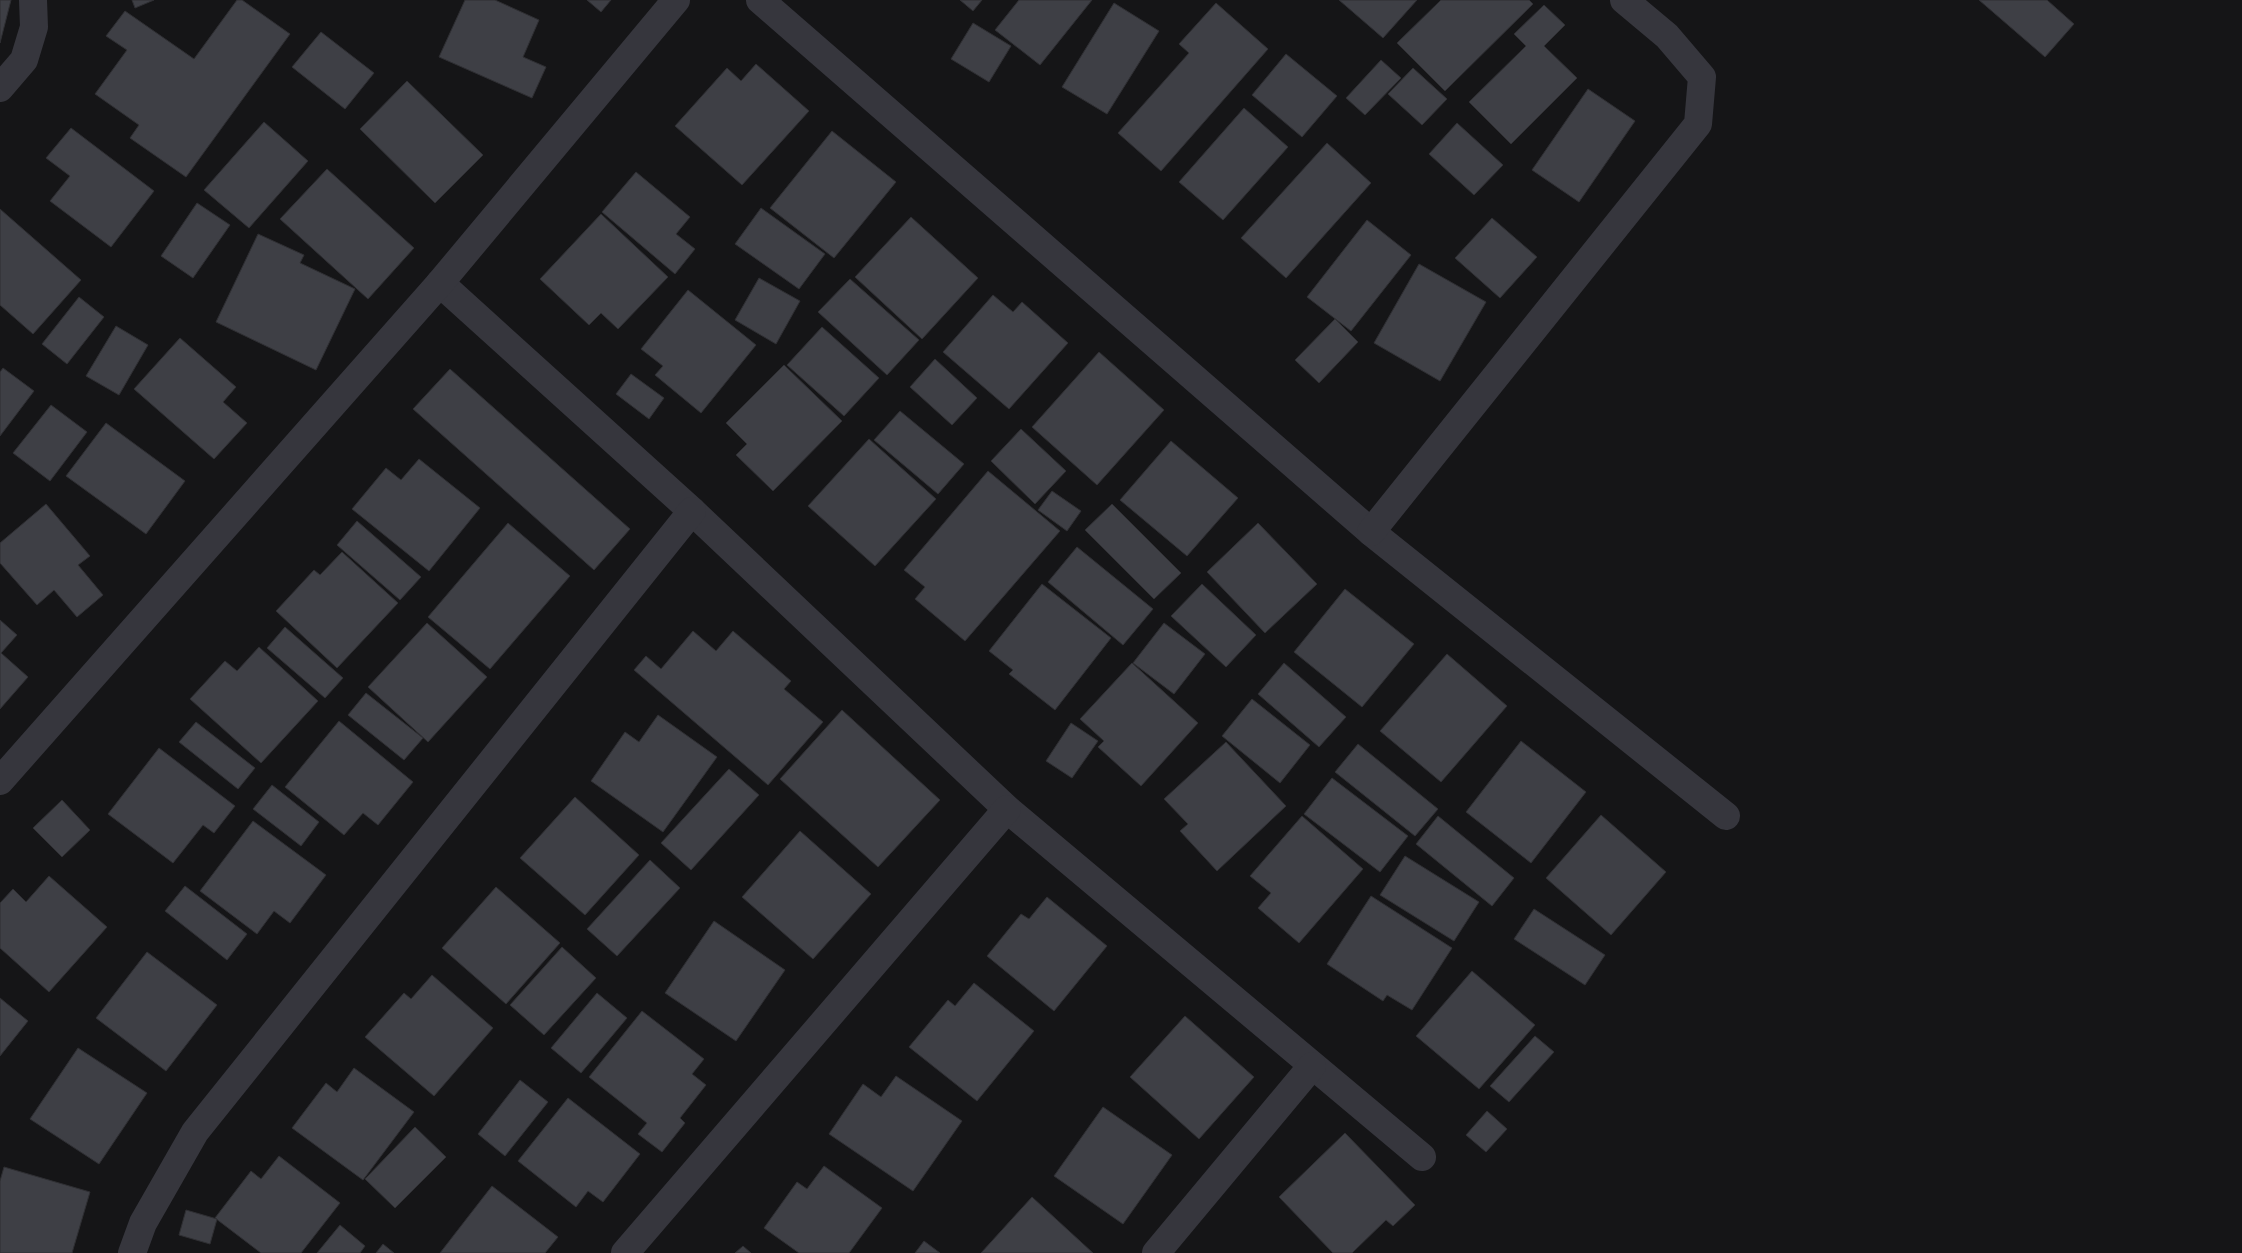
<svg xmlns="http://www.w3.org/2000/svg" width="2242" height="1253" viewBox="0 0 2242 1253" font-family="Poppins,sans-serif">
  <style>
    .building { fill: #3e3f45; stroke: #2f2f33 }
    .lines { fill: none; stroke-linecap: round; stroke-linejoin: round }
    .street { stroke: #36363d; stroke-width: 28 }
  </style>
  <rect width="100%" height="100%" fill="#151517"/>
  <g class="building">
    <path d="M0,0H11L0,43Z"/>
    <path d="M132,0H154L135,8Z"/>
    <path d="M237,0H242L290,34L186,177L130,138L139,125L95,94L127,50L106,36L125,11L194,59Z"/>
    <path d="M465,0H495L539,20L523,57L546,67L532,98L439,57Z"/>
    <path d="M587,0H611L601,12Z"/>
    <path d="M960,0H982L973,11Z"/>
    <path d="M1019,0H1092L1040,65L995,30Z"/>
    <path d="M1339,0H1417L1383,38Z"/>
    <path d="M1441,0H1529L1533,4L1445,91L1397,43Z"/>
    <path d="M1979,0H2047L2074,24L2045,57Z"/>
    <path d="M1114,3L1159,31L1107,114L1062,87Z"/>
    <path d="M1216,3L1268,49L1161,171L1118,133L1189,53L1179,44Z"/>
    <path d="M1544,5L1565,25L1544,46L1577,78L1511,144L1469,102L1526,46L1514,34Z"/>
    <path d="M973,23L1011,46L989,82L951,59Z"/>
    <path d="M321,32L374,73L345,109L292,67Z"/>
    <path d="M1286,54L1337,96L1302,137L1252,95Z"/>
    <path d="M1381,60L1401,78L1365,115L1346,98Z"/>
    <path d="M756,64L809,111L742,185L675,126L727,68L741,81Z"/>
    <path d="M1413,68L1447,99L1422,125L1388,94Z"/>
    <path d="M407,81L483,155L435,203L360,129Z"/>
    <path d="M1588,89L1635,121L1579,202L1532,170Z"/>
    <path d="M1244,108L1288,147L1223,220L1179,182Z"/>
    <path d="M264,122L308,161L249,228L204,190Z"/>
    <path d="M1457,123L1503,165L1474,195L1429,154Z"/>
    <path d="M71,128L154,191L111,247L50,201L70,176L46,158Z"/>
    <path d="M832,131L896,182L834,258L770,208Z"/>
    <path d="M1327,143L1371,183L1286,278L1241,238Z"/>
    <path d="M327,169L414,248L368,299L280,219Z"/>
    <path d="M636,172L690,217L676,234L695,249L675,274L602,212Z"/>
    <path d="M197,203L230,225L193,278L161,256Z"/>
    <path d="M761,208L825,254L799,289L735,244Z"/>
    <path d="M0,209L81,280L33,334L0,305Z"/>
    <path d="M601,214L668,277L618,329L601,313L589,325L540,279Z"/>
    <path d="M911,217L978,278L922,339L855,277Z"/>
    <path d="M1492,218L1537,257L1500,298L1455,258Z"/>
    <path d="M1367,220L1411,255L1351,331L1307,297Z"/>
    <path d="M258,234L304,255L300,263L355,289L316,370L216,322Z"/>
    <path d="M1419,264L1486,302L1440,381L1374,343Z"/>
    <path d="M759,278L800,301L776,344L735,320Z"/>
    <path d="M850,279L919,340L887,375L818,312Z"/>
    <path d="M688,290L756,345L701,413L655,375L663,366L641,349Z"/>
    <path d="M993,295L1013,312L1022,302L1068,343L1009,409L943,352Z"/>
    <path d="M79,297L104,317L67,364L42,344Z"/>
    <path d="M1335,319L1358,342L1319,383L1295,360Z"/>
    <path d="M116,326L148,345L119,395L86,376Z"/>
    <path d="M822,327L879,378L844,416L787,365Z"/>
    <path d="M180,338L236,387L223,402L247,423L214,459L134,389Z"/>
    <path d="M1099,352L1164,410L1097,485L1032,427Z"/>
    <path d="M935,359L977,398L952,425L910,387Z"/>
    <path d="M784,365L842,421L773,491L736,455L747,444L726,423Z"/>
    <path d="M3,368L34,391L0,436V372Z"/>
    <path d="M450,369L630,529L594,570L413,409Z"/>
    <path d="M631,374L664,398L649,419L616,394Z"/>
    <path d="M51,405L87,432L50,481L13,453Z"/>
    <path d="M900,411L964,464L938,494L874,440Z"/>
    <path d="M106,423L185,481L146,534L66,476Z"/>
    <path d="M1021,429L1066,471L1035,504L991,461Z"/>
    <path d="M869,439L936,499L875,566L808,506Z"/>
    <path d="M1171,441L1238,498L1187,556L1120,500Z"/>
    <path d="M419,459L480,508L429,571L352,509L386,468L401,480Z"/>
    <path d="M988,471L1060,531L965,641L915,599L925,587L904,570Z"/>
    <path d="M1052,491L1081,511L1067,531L1038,510Z"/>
    <path d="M46,504L90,556L78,565L103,595L77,617L54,590L37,605L0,563V543Z"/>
    <path d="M1112,504L1181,573L1154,599L1085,530Z"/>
    <path d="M357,521L421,577L400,600L337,545Z"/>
    <path d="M508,523L570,576L490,669L428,617Z"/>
    <path d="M1258,523L1317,584L1265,633L1207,572Z"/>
    <path d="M1077,547L1153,609L1123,645L1048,582Z"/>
    <path d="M342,552L398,603L337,668L276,611L314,570L320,575Z"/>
    <path d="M1042,584L1111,638L1055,710L1009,674L1013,670L989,651Z"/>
    <path d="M1202,584L1256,635L1226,667L1171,616Z"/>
    <path d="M1345,589L1414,644L1362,707L1294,652Z"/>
    <path d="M0,620L17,635L1,653L28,677L0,709Z"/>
    <path d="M427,623L487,677L428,742L368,687Z"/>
    <path d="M1164,623L1205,654L1174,694L1133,663Z"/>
    <path d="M285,627L343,678L325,698L267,648Z"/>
    <path d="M693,631L716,651L733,631L791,681L784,689L823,722L768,785L634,670L646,656L661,669Z"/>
    <path d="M259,647L318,701L261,763L190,699L225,661L237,671Z"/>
    <path d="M1447,654L1507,706L1441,782L1380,731Z"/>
    <path d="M1132,663L1198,723L1141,786L1098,747L1104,741L1080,719Z"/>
    <path d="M1284,663L1346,717L1319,747L1258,694Z"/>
    <path d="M366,693L423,738L404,760L348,715Z"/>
    <path d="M1252,699L1310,745L1280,783L1222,736Z"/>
    <path d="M842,710L940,800L878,867L780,779Z"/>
    <path d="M658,715L717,757L663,832L591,781L625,732L639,742Z"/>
    <path d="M339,721L413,782L378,825L363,813L344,835L285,787Z"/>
    <path d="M196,722L255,768L238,789L179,742Z"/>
    <path d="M1071,723L1098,741L1072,778L1046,761Z"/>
    <path d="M1521,741L1586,792L1531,863L1466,812Z"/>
    <path d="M1226,742L1286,806L1217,871L1180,831L1188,824L1164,799Z"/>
    <path d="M1358,744L1438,809L1415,836L1335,772Z"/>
    <path d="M159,748L235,806L214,833L203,825L173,863L108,814Z"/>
    <path d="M729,769L759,795L691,870L661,843Z"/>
    <path d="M1332,778L1408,836L1380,872L1304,814Z"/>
    <path d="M272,785L319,822L301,846L253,809Z"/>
    <path d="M575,797L639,855L585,915L520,858Z"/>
    <path d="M62,800L90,830L62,857L33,828Z"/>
    <path d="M1601,815L1666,872L1611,935L1546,878Z"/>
    <path d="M1302,816L1363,869L1299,943L1258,908L1271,893L1250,876Z"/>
    <path d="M1438,816L1514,878L1492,906L1416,844Z"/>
    <path d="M253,821L326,875L290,923L274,911L257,934L200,891Z"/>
    <path d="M800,831L871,894L813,959L742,897Z"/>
    <path d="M1405,856L1479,902L1454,941L1380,895Z"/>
    <path d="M650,860L680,888L617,956L587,929Z"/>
    <path d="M49,876L107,927L49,992L0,948V903L13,889L26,902Z"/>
    <path d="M185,886L247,934L227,960L165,911Z"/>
    <path d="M496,887L560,943L506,1004L442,948Z"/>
    <path d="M1371,896L1452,948L1412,1010L1387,995L1383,1001L1327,964Z"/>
    <path d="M1047,897L1107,946L1054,1011L987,956L1021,914L1029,919Z"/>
    <path d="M1534,909L1605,955L1585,985L1514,939Z"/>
    <path d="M714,921L785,970L736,1041L665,993Z"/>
    <path d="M562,947L596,978L544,1035L510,1005Z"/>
    <path d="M147,952L217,1005L166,1071L96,1018Z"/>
    <path d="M1472,971L1535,1025L1479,1089L1416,1036Z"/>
    <path d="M432,975L493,1028L434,1096L365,1037L404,993L411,999Z"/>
    <path d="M974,983L1034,1031L977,1101L909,1047L948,1000L955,1006Z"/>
    <path d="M597,993L627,1018L581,1073L551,1048Z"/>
    <path d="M0,998L28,1021L0,1056Z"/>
    <path d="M642,1011L704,1059L692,1074L706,1085L680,1118L685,1123L662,1152L638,1134L647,1123L589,1077Z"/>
    <path d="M1185,1016L1254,1077L1199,1139L1130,1077Z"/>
    <path d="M1535,1036L1554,1052L1509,1102L1490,1086Z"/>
    <path d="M78,1048L147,1093L99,1164L30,1119Z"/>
    <path d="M354,1068L414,1112L363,1180L292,1128L326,1083L337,1092Z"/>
    <path d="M896,1076L962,1121L913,1191L829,1134L863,1084L881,1097Z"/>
    <path d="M520,1080L548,1102L505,1156L478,1134Z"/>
    <path d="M568,1098L640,1154L603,1202L588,1191L576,1207L518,1161Z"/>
    <path d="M1103,1107L1172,1155L1123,1224L1054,1176Z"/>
    <path d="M1487,1111L1507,1129L1486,1152L1466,1135Z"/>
    <path d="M415,1127L446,1157L395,1208L365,1179Z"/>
    <path d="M1345,1133L1415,1205L1393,1226L1386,1220L1352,1253H1333L1279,1197Z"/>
    <path d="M279,1156L340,1203L301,1253H261L215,1218L251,1171L261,1179Z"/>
    <path d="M824,1166L882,1208L849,1253H799L764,1228L797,1182L807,1189Z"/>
    <path d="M4,1167L90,1192L72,1253H0V1181Z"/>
    <path d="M492,1186L558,1237L545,1253H440Z"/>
    <path d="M1032,1197L1093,1253H981Z"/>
    <path d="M186,1210L217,1219L210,1244L179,1235Z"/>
    <path d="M340,1225L365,1246L360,1253H317Z"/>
    <path d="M924,1241L940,1253H915Z"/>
    <path d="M383,1244L394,1253H376Z"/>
    <path d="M743,1246L751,1253H735Z"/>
  </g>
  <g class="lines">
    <g class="street">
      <path d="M760,0L1371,532L1726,816"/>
      <path d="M0,88L24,60L34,27L33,0"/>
      <path d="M440,283L692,511L1007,809L1422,1157"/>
      <path d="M1371,532L1698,124L1702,77L1667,36L1624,0"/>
      <path d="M0,781L440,283L676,0"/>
      <path d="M132,1253L143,1223L195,1132L692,511"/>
      <path d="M625,1253L1007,809"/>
      <path d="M1156,1253L1312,1066"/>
    </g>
  </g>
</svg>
